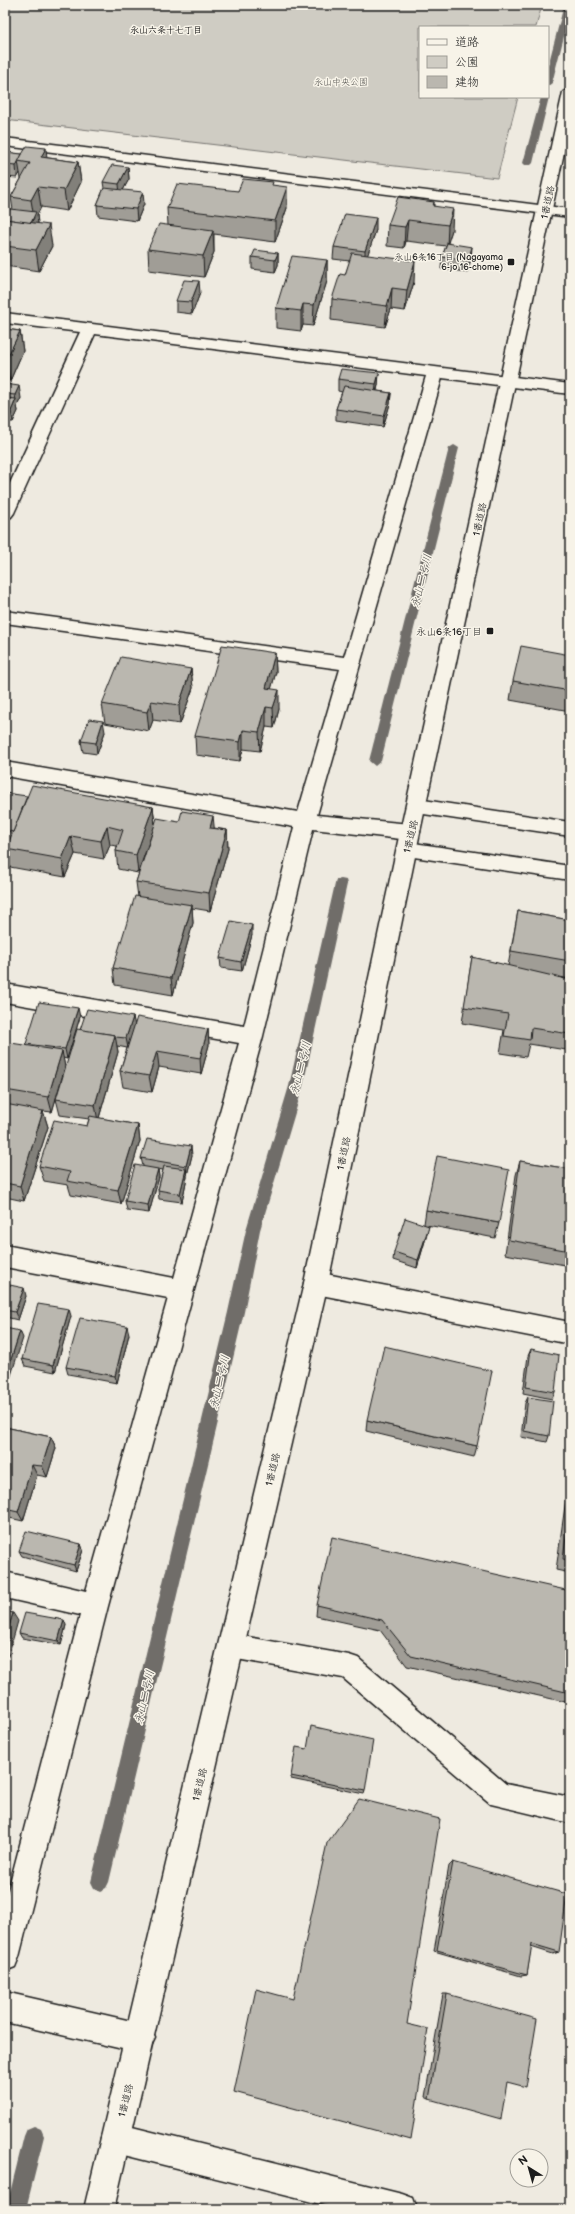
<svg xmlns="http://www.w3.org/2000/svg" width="575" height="2214" viewBox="0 0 575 2214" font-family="'Balsamiq Sans','Klee One',sans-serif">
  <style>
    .green { fill: #cfccc3; stroke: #767470 }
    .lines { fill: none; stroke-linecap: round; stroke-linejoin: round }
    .stream { fill: #6f6d69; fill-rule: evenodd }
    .lane-casing { stroke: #1c1c1c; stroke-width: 3 }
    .street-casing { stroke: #1c1c1c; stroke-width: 3 }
    .secondary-casing { stroke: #1c1c1c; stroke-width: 3 }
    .lane { fill: #f7f3e8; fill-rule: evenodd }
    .street { fill: #f7f3e8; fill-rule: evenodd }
    .secondary { fill: #f7f3e8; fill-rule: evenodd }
    .wall { fill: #a09d96; stroke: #1c1c1c }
    .shaded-wall { fill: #82807a; stroke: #1c1c1c }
    .building { fill: #bab7af; stroke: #1c1c1c }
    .poi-dot { fill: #1c1c1c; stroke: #f7f3e8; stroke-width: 1.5 }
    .labels { text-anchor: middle; stroke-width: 3; stroke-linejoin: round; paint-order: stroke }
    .far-neighbourhood-label { font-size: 9px; font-weight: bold; fill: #1c1c1c; stroke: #f7f3e8 }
    .far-park-label { font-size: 9px; fill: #52514e; stroke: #f7f3e8 }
    .far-poi-label { font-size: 9px; fill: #1c1c1c; stroke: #f7f3e8; text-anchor: end }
    .street-label { font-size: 10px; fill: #1c1c1c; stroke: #f7f3e8 }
    .poi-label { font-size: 10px; fill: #1c1c1c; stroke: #f7f3e8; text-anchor: end }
    .water-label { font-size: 11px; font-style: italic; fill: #535250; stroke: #f7f3e8 }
  </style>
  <rect width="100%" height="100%" fill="#eeeae0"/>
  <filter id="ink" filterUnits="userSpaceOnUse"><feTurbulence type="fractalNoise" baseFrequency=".025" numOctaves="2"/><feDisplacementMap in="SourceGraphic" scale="8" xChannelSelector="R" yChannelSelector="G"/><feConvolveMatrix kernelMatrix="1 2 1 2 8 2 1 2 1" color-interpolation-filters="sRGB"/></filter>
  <g filter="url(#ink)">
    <path class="green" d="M5,5H542L536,27H420V97H518L497,178L5,120Z"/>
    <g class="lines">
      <g class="stream">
        <path d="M564,5H570V13L552,83L548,86V66Z"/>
        <path d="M548,95L549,97L533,163L531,165H525L523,163L541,97H548Z"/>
        <path d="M454,445L459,448L381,761L375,766L369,761L449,448Z"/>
        <path d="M341,879L346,880L347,884L303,1086L260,1230L244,1312L109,1882L106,1888L100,1891L94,1888L91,1882L228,1312L246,1230L289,1086L335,884L336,880Z"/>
        <path d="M34,2126L41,2129L44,2136L26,2209H6L24,2136L27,2129Z"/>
      </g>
      <defs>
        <g id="lane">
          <path d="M417,799L570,822V836L417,813L411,811L408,806L411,801Z"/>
          <path d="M407,842L570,866V880L407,856L401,854L398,849L401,844Z"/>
          <path d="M231,1634L349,1655L358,1658L506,1784L570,1797V1823L491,1804L343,1678L231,1658L223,1654L219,1646L223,1638Z"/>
        </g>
        <g id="street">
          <path d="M5,138L570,209V217L5,146Z"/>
          <path d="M5,313L570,384V394L442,378L317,815L410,824L417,827L420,832L417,837L410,840L313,829L263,1036L108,1606L19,1957L15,1967L5,1971V1902L80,1615L5,1598V1572L86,1591L168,1298L5,1267V1245L174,1278L239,1043L5,1002V984L244,1026L294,827L5,776V762L298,812L340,669L5,623V611L344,657L426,376L95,334L14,513L11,517L5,519V494L80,332L5,323Z"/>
          <path d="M316,1272L570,1322V1344L316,1294L308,1291L304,1283L308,1275Z"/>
          <path d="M5,1992L140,2023L150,2028L155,2038L150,2048L140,2053L5,2022Z"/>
          <path d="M116,2123L402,2194L413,2198L417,2209H340L116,2153L105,2149L101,2138L105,2127Z"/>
        </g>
        <path id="secondary" d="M570,88V124L420,832L328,1283L114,2209H84L304,1283L400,832L563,92Z"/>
      </defs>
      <use href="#lane" class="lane-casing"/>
      <use href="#street" class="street-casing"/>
      <use href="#secondary" class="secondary-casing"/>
      <use href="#lane" class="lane"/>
      <use href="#street" class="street"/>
      <use href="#secondary" class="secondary"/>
    </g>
    <g class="wall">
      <path d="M5,152L78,162L81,182L67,211L41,207L37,215L38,223L52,246L39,271L5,266V219L13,210L11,197L21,179L20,173L17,178L5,177Z"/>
      <path d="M128,167L129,179L123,190L144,204L137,221L98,216L97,205L104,188L103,182Z"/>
      <path d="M273,186L287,208L275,242L214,234V252L204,277L149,270L148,249L168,225L167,208L238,191Z"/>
      <path d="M434,202V206L452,230L447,243L471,259L467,272L441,269L442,257L446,246L406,241L404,248L387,246L388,225Z"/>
      <path d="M376,230L367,255L414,282L405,311L391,309L385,327L331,320L332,299L345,275L350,261L333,259L334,247Z"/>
      <path d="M278,253V265L275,272L252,269V257Z"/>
      <path d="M327,260V281L313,326L303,325L301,331L276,328V308Z"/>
      <path d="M200,293L192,314L176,312V301Z"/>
      <path d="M5,329L20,331L23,351L10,381L5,380Z"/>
      <path d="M379,373L378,385L377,391L391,393L390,404L383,427L336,420V409L342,392L338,391V379Z"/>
      <path d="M5,384L21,398L17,406L18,411L13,422H5Z"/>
      <path d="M275,653L276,672L271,689L279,709L274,728L266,727L260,751L243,749L240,761L196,755L195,736Z"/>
      <path d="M570,655V711L510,700L513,681Z"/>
      <path d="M191,669L193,688L180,724L153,720L149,731L105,723L102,704Z"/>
      <path d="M105,732L97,754L83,752L81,741Z"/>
      <path d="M5,793L27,797L153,807L155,824L214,828L227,830L228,849L210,911L192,908L193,923L173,995L115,985L113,968L138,897L136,882L151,836L138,873L118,869L116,851L117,846L110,845L104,859L75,854L65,877L10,867L6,849L9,841L5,840Z"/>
      <path d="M518,911L570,920V979L559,977L570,980V1037L566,1050L529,1044L526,1057L500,1053L504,1030L462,1023L472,957L508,966Z"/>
      <path d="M252,935L242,971L221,968L220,958Z"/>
      <path d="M80,1017L67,1059L63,1058L65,1067L52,1112L43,1111L48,1127L24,1201L5,1197V1055L7,1056L27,1045L26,1044Z"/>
      <path d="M133,1017L134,1025L208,1029L209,1045L201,1074L159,1067L152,1092L123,1087L120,1071L127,1048L117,1046L118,1052L99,1118L138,1125L140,1141L121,1204L71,1195L68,1185L44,1181L39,1166L87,1126L89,1119L60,1115L56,1099L80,1030Z"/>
      <path d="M192,1155L187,1175V1177L182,1202L159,1199L158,1190L163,1170L158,1169L159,1177L149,1213L127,1210L125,1201L143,1166L141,1158Z"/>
      <path d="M520,1161L570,1169V1252L565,1265L505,1254L516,1175Z"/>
      <path d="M426,1210L499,1223L495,1238L427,1225V1234L417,1268L393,1260L394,1252L424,1224Z"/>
      <path d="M5,1284L26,1296L18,1320L5,1317Z"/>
      <path d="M71,1316L55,1372L25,1366L22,1359Z"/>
      <path d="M129,1334L117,1383L68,1374L66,1367Z"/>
      <path d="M531,1349L555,1392L552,1399L523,1393L528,1356Z"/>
      <path d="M528,1397L549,1436L547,1442L521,1437L525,1403Z"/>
      <path d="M367,1420L477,1446L474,1457L366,1431Z"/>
      <path d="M5,1427L51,1437L56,1448L47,1477L37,1475L23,1521L5,1517Z"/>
      <path d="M570,1470V1573L556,1570Z"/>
      <path d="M81,1544L83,1550L76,1571L22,1556L19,1551Z"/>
      <path d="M570,1591V1703L407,1666L380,1630L316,1616L317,1605Z"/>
      <path d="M66,1625L61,1645L22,1638L19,1633Z"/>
      <path d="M307,1749L365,1791L364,1794L291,1779V1776Z"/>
      <path d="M453,1862L559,1952L553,1954L531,1947L527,1975L521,1976L434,1951L449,1866Z"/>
      <path d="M443,1994H447L507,2082L429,2099L425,2097Z"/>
    </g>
    <g class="shaded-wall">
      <path d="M46,148L48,169L41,157Z"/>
      <path d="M18,161L20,173L17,178L16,166Z"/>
      <path d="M78,162L81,182L67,211L64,190Z"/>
      <path d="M128,167L129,179L120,196L119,184Z"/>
      <path d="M38,187L41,207L37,215L38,224L31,223L34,218L31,200Z"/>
      <path d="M287,187V208L275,242V221Z"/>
      <path d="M143,192L144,204L137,221L136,209Z"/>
      <path d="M453,209L452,230L447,246L448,225Z"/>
      <path d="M376,218V230L365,263V251Z"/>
      <path d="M408,220L406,241L404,248L405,227Z"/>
      <path d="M49,225L52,246L39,271L36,250Z"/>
      <path d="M213,231L214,252L204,277L203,256Z"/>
      <path d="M472,247L471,259L467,272L468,261Z"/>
      <path d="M278,253V265L275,272V260Z"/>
      <path d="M327,260V281L313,326L314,305Z"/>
      <path d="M415,261L414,282L405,311L407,290Z"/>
      <path d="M199,281L200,293L192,314L191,302Z"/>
      <path d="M392,288L391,309L385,327L387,306Z"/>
      <path d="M303,304V325L301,331V311Z"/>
      <path d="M20,331L23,351L10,381L6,360Z"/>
      <path d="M379,373L378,385L375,396L376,384Z"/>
      <path d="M19,386L21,398L17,406L18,411L13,422L11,411L16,400L15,395Z"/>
      <path d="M391,393L390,404L383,427L384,416Z"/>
      <path d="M275,653L276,672L266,707V688Z"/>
      <path d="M191,669L193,688L180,724L179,705Z"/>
      <path d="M279,690V709L274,728L273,708Z"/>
      <path d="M151,701L153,720L149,731L147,712Z"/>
      <path d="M266,707V727L260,751L259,732Z"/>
      <path d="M103,721L105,732L97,754L96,743Z"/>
      <path d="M243,730V749L240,761V742Z"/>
      <path d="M153,807L155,825L138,873L136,855Z"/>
      <path d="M213,816L215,835L210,828Z"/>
      <path d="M107,826L110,845L104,859L101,841Z"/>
      <path d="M227,830L228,849L210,911L209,893Z"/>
      <path d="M71,836L75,854L65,877L62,859Z"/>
      <path d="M192,905L193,923L173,995L171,978Z"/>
      <path d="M252,925V935L242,971L241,962Z"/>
      <path d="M78,1008L80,1017L67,1059L65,1049Z"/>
      <path d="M133,1017L135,1026L128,1048L126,1038Z"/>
      <path d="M208,1029L209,1045L201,1074L200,1058Z"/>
      <path d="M115,1035L118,1052L98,1121L95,1105Z"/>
      <path d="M62,1051L65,1067L52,1112L48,1097Z"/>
      <path d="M157,1051L159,1067L152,1092L149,1076Z"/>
      <path d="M43,1111L48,1127L24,1201L20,1186Z"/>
      <path d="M138,1125L140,1141L121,1204L118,1190Z"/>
      <path d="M191,1146L192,1155L187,1175L186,1166Z"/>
      <path d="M158,1169L159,1177L149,1213L148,1205Z"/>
      <path d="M186,1169L187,1177L182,1202L180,1194Z"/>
      <path d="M429,1226L427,1234L417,1268L418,1260Z"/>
      <path d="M24,1288L26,1296L18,1320L15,1312Z"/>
      <path d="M69,1309L71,1316L55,1372L53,1365Z"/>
      <path d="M127,1326L129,1334L117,1383L115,1376Z"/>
      <path d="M20,1331L23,1338L5,1394V1378Z"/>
      <path d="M51,1437L56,1448L47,1477L42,1466Z"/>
      <path d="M32,1465L37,1475L23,1521L18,1512Z"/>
      <path d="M81,1544L83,1550L76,1571L74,1565Z"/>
      <path d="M13,1613L18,1621L5,1667V1639Z"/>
      <path d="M64,1620L66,1625L61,1645L58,1641Z"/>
    </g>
    <g class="building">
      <path d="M27,146L46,148L41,157L78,162L64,190L38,187L31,200L11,197L30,163L18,161Z"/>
      <path d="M5,152L22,154L16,166L5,165Z"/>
      <path d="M112,165L128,167L119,184L103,182Z"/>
      <path d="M243,179L273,182L272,185L287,187L275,221L167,208L177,184L238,191Z"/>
      <path d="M104,188L143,192L136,209L97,205Z"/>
      <path d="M398,197L434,202L433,206L453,209L448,225L408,220L405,227L388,225Z"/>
      <path d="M10,209L36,212L31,223L5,219Z"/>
      <path d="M345,214L376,218L365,251L334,247Z"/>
      <path d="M5,219L49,225L36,250L5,246Z"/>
      <path d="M159,224L213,231L203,256L148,249Z"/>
      <path d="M447,243L472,247L468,261L442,257Z"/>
      <path d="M255,250L278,253L275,260L252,257Z"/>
      <path d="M352,253L415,261L407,290L392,288L387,306L332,299L340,274L345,275Z"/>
      <path d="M292,256L327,260L314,305L303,304L301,311L276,308Z"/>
      <path d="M184,280L199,281L191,302L176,301Z"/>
      <path d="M5,329L20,331L6,360H5Z"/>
      <path d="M341,369L379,373L376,384L338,379Z"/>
      <path d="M5,384L19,386L15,395L5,394Z"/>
      <path d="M344,386L391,393L384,416L336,409Z"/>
      <path d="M5,398L16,399L11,411L5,410Z"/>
      <path d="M222,645L275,653L266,688L279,690L273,708L266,707L259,732L243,730L240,742L195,736Z"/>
      <path d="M521,646L570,655V691L513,681Z"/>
      <path d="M121,657L191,669L179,705L151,701L147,712L102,704Z"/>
      <path d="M89,719L103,721L96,743L81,741Z"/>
      <path d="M32,785L153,807L136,855L116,851L123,830L107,826L101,841L71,836L62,859L6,849Z"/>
      <path d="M5,793L27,796L13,832L5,830Z"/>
      <path d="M182,811L213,816L210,828L227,830L209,893L136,882L157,818L179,822Z"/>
      <path d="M135,896L192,905L171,978L113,968Z"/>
      <path d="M518,911L570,920V961L511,951Z"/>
      <path d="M231,921L252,925L241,962L220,958Z"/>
      <path d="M472,957L570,980V1034L531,1028L530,1040L504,1036L508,1014L464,1007Z"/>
      <path d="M39,1002L78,1008L65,1049L26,1044Z"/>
      <path d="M87,1009L133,1017L126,1038L115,1037V1035L80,1030Z"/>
      <path d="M137,1017L208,1029L200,1058L157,1051L149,1076L120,1071Z"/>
      <path d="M77,1029L115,1035L95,1105L56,1099Z"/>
      <path d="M11,1043L62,1051L48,1097L5,1090V1055L7,1056Z"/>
      <path d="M5,1104L43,1111L20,1186L5,1183Z"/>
      <path d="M90,1116L138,1125L118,1190L67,1181L70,1172L39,1166L54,1120L87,1126Z"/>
      <path d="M147,1139L191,1146L186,1166L141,1158Z"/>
      <path d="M437,1156L509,1170L499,1223L426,1210Z"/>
      <path d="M520,1161L570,1169V1251L509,1240Z"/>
      <path d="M135,1165L158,1169L148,1205L125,1201Z"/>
      <path d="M164,1166L186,1169L180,1194L158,1190Z"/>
      <path d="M405,1218L429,1226L418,1260L394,1252Z"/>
      <path d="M5,1284L24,1288L15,1312L5,1310Z"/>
      <path d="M38,1304L69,1309L53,1365L22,1359Z"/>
      <path d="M80,1318L127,1326L115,1376L66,1367Z"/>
      <path d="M5,1328L20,1331L5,1378Z"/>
      <path d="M384,1346L492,1371L477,1446L367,1420Z"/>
      <path d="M531,1349L559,1355L555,1392L526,1387Z"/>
      <path d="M528,1397L553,1401L549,1436L524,1431Z"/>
      <path d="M5,1427L51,1437L42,1466L32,1465L18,1512L5,1509Z"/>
      <path d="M570,1508V1560L563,1559Z"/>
      <path d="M26,1531L81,1544L74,1565L19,1551Z"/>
      <path d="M332,1537L570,1591V1693L411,1656L382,1620L317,1605Z"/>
      <path d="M5,1611L13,1613L5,1639Z"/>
      <path d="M25,1613L64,1620L58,1641L19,1633Z"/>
      <path d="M311,1726L373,1740L365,1791L291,1776L296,1747L307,1749Z"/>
      <path d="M359,1799L440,1819L407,2024L428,2029L411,2140L234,2092L256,1989L293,1999L327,1843Z"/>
      <path d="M453,1862L567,1894L559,1952L532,1944L527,1975L437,1950Z"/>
      <path d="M447,1994L537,2019L526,2087L507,2082L501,2119L429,2099Z"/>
    </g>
  </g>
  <g class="poi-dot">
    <rect x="507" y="258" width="8" height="8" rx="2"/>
    <rect x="486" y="627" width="8" height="8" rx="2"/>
  </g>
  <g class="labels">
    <g class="far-neighbourhood-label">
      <text x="166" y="33">永山六条十七丁目</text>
    </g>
    <g class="far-park-label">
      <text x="341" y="85">永山中央公園</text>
    </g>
    <g class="far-poi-label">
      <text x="503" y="260">永山6条16丁目 (Nagayama<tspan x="503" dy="10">6-jo 16-chome)</tspan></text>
    </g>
    <g class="street-label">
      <text transform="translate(547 202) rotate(-78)" y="4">1番道路</text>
      <text transform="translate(479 519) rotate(-78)" y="4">1番道路</text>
      <text transform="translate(410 836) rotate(-77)" y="4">1番道路</text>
      <text transform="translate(343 1153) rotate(-78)" y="4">1番道路</text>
      <text transform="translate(272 1469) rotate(-77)" y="4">1番道路</text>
      <text transform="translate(199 1784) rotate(-77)" y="4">1番道路</text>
      <text transform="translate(125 2100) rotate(-76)" y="4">1番道路</text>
    </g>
    <g class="poi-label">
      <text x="482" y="635">永山6条16丁目</text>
    </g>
    <g class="water-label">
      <text transform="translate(421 581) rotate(-76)" y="4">永山二号川</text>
      <text transform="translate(300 1068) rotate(-76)" y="4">永山二号川</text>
      <text transform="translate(219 1382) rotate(-77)" y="4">永山二号川</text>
      <text transform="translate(144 1697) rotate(-77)" y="4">永山二号川</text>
    </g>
  </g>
  <rect width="575" height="2214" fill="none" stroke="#f7f3e8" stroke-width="20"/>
  <rect x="10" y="10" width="555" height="2194" fill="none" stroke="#1c1c1c" stroke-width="1.5" filter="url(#ink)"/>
  <rect x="419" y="26" width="130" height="72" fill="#f7f3e8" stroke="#9f9d96"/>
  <rect x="427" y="39" width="20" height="6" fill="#f7f3e8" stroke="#9f9d96"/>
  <text x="455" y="46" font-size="12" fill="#1c1c1c">道路</text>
  <rect x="427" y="56" width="20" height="12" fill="#cfccc3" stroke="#9f9d96"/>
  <text x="455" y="66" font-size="12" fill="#1c1c1c">公園</text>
  <rect x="427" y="76" width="20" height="12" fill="#bab7af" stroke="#9f9d96"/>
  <text x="455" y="86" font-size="12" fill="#1c1c1c">建物</text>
  <g transform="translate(529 2168) rotate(323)"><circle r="19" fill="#f7f3e8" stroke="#9f9d96"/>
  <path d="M0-3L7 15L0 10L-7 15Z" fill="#1c1c1c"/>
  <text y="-6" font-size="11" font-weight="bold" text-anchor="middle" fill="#1c1c1c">N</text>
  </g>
</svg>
